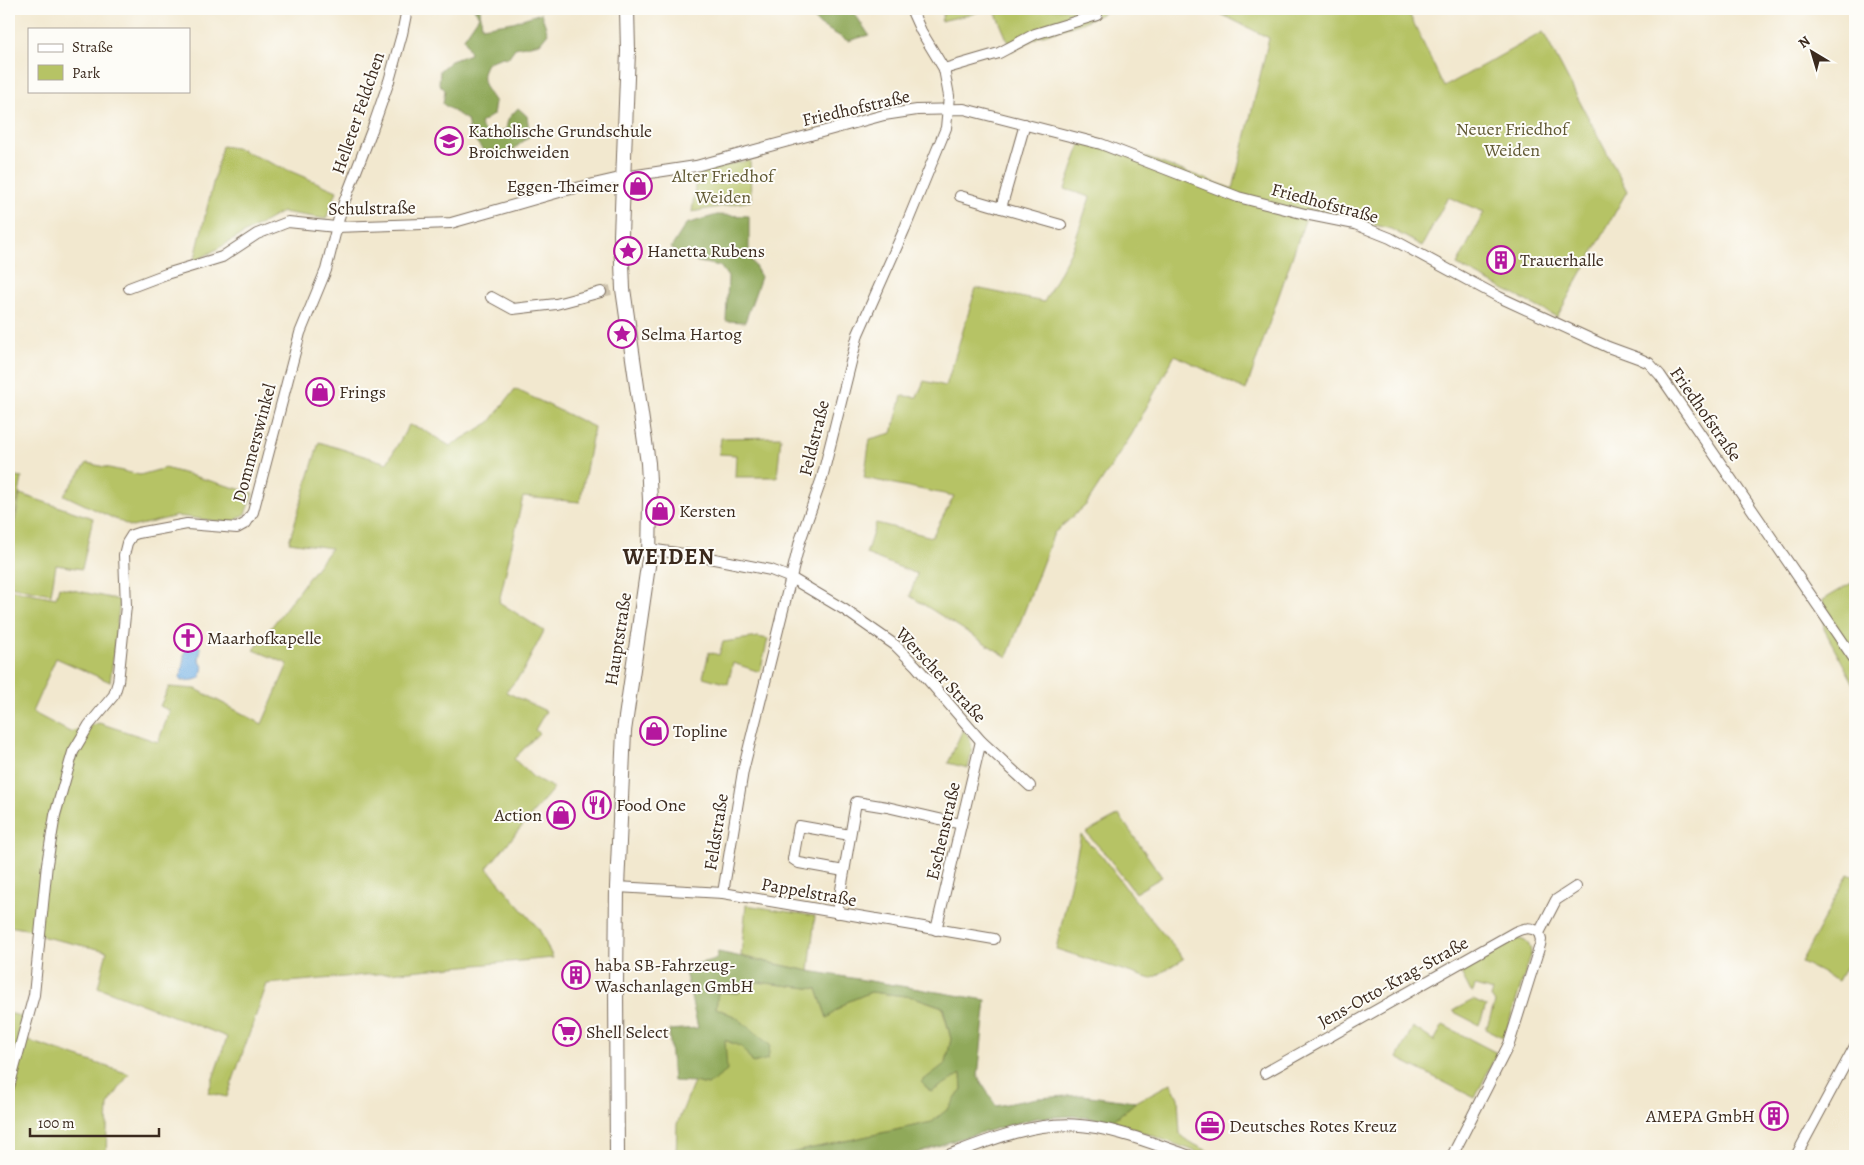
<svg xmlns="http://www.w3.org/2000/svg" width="1864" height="1165" viewBox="0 0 1864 1165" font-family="Alegreya,serif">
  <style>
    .green { fill: #b6c365; stroke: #787642 }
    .forest { fill: #90a95a; stroke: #666a3c }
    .water { fill: #72b0e5; stroke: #566d82 }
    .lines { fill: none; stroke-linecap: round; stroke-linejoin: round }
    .minor-tunnel { stroke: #cdc2ac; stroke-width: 10; stroke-dasharray: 10 5; stroke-linecap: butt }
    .minor-casing { stroke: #7b6c5c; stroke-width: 12 }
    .tertiary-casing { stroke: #7b6c5c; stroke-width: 13 }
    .secondary-casing { stroke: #7b6c5c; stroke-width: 16 }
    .minor { stroke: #fff; stroke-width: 10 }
    .tertiary { stroke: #fff; stroke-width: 11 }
    .secondary { stroke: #fff; stroke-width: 14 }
    .labels { text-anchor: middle; stroke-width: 4; stroke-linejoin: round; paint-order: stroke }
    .street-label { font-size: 18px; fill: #3b2a1e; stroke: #fdfcf7 }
    .park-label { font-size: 18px; fill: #605833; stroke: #fdfcf7 }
    .poi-label { font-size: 18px; fill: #3b2a1e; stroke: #fdfcf7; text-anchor: start }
    .district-label { font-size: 22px; font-weight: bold; letter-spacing: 1px; fill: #3b2a1e; stroke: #fdfcf7 }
  </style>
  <rect width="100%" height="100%" fill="#fdfcf7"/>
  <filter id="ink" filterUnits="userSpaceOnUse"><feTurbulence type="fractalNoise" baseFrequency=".02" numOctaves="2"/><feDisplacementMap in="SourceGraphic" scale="10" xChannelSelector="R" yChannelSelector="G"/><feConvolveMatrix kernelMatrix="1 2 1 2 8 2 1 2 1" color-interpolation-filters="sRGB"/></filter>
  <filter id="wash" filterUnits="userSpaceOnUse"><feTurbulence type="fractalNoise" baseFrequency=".0096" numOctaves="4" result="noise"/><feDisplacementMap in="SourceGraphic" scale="20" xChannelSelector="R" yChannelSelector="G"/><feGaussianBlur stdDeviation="1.12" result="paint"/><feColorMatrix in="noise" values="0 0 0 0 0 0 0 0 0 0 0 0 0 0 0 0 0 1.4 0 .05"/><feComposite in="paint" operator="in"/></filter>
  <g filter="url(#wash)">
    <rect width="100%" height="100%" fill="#f2e8cf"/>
    <g class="green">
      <path d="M945,9H987L972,14L941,21Z"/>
      <path d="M994,9H1112L1079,24L1040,36L1012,51Z"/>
      <path d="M1211,9H1407L1444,87L1543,32L1627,191L1557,317L1457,265L1484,212L1448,197L1422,246L1391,229L1309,209L1246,390L1175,355L1132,434L1086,505L1054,533L1007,657L910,596L917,574L866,554L876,523L932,537L954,496L864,478L870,439L892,433L902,396L917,397L924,381L946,386L976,288L1044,302L1073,247L1090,197L1065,189L1084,135L1233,189L1269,38Z"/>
      <path d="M222,146L236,148L337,191L326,219L282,212L194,262Z"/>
      <path d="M750,160L751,201L692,212L697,171Z"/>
      <path d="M515,389L594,427L580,502L523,497L499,602L544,631L522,673L506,692L546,711L535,730L539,733L514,759L533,777L554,788L487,868L539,929L553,958L267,984L227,1097L208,1093L227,1037L98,987L107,951L44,937L36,931L9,926V589L56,598L59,587L120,600L110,682L56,658L32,712L70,732L99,723L158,742L170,711L160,706L169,687L196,689L262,724L288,664L254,650L331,548L289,542L319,442L387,463L409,425L422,429L450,446L490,422Z"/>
      <path d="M781,437L777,477H735L736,455L719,454L721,438Z"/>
      <path d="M87,463L140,475L165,468L253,493L245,514L232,523L177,516L132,527L64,495Z"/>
      <path d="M9,476L22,478L9,545Z"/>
      <path d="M20,494L93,518L82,569L56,565L51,594L9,586V555Z"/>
      <path d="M1855,581V686L1824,629L1823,600Z"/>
      <path d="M758,637L768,639L760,672L733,663L728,684L703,677L709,652L719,655L723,642Z"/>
      <path d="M963,729C975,742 972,752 968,768L948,763Z"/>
      <path d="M1119,815L1162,877L1135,893L1104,852L1086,833Z"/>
      <path d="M1081,835L1101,855L1131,895L1184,959L1151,979L1056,949Z"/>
      <path d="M1848,874L1855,877V967L1848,963L1838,981L1801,962Z"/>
      <path d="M746,905L815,916L809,971L741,956Z"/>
      <path d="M1516,939C1526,939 1531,944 1531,955L1504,1038L1486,1029L1495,1003L1491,997L1493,991L1475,986L1473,992H1471L1460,971Z"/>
      <path d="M757,982L817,989L827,1018L847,1002L871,992L914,997L942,1007L951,1039L946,1063L961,1074L962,1089L949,1108L932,1122L777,1156H676L677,1124L694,1082L708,1085L724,1040L742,1047L753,1063L736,1017L716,1008L718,992L738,993Z"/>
      <path d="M1473,1000L1486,1006L1479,1025L1454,1012V1010Z"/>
      <path d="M9,1013L23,1017L17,1037L129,1074L108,1105L106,1156H9Z"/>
      <path d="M1443,1025L1497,1053L1475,1098L1397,1058L1413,1027L1434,1041Z"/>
      <path d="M1171,1083L1178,1098L1180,1134C1192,1145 1207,1151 1222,1156H1208L1112,1121L1136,1102Z"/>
    </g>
    <g class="forest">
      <path d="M474,9H480L482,27L513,22L541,13L548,33L540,43L515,48L508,58L503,57L488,62C477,79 485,87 495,102L493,115L480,123L482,128L490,137L506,129L508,119L518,108L527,116L530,136L515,148L510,159L492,149L486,154L470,134L467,120L443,104L445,90L439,84L440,70L451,61L470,54L464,38L479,16Z"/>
      <path d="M805,9H848L855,14L869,35L848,41L820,25Z"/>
      <path d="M717,215L749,216V255L761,277L745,322L726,321L728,277L720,266L683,259L671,248L686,224Z"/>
      <path d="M718,952L809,971L986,1000L978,1077L996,1106L1037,1098L1082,1095L1136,1102L1112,1121L1074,1116L1036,1118L958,1139L908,1156H777L932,1122L949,1108L962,1089L961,1074L931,1092L921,1082L946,1063L951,1039L943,1007L914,997L871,992L847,1002L827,1018L817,989L757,982L738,993L718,992L716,1008L736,1017L770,1045L768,1059L753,1063L742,1047L725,1040L727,1071L708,1085L694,1082L673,1081L669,1030L698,1028L684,967L716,959Z"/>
    </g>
    <path class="water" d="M188,643L195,646L198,645L201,648L199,659L203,667L200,678L194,680L182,681L179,678L181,675L186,645Z"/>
  </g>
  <g filter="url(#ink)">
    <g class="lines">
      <path class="minor-tunnel" d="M601,292L616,289"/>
      <defs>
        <g id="minor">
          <path d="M944,69L999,53L1035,34L1097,15"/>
          <path d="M960,196L1001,208L1025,124"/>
          <path d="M1001,208L1061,225"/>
          <path d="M129,288L166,274L222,257L257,234L288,222L336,227L451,223L563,191L624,177L696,166L884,115L917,110L964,109L1101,144L1238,197L1305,214L1355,224L1390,238L1499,297L1608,347L1638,358L1649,363L1660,375L1855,660"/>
          <path d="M491,297L513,309L556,304L601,292"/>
          <path d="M649,549L704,557L771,570L791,578L845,610L895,645L916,666L981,741L1030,786"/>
          <path d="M844,871L799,863L793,859L799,826L850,835"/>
          <path d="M617,887L723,893L994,939"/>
          <path d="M723,893L743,771L800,541L822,478L858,334L905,228L946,128L949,96L944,69L921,31L911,9"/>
          <path d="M837,913L856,802L887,807L961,824"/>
          <path d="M936,930L981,741"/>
          <path d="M1265,1073L1515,932C1524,928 1531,926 1539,933L1556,900L1576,887"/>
          <path d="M9,1087L34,995L47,864L55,815L73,752L89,725L114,695L118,682L126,606L124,555L127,543L132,535L138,533L187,524L237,528L246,523L253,512L300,333L326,270L341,210L372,130L389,81L402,34L407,9"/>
          <path d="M1452,1156L1509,1044L1540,945L1541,940L1539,933"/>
          <path d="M1796,1156L1855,1046"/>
        </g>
        <path id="tertiary" d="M947,1156C987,1141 1029,1123 1074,1125C1113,1127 1151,1143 1189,1156"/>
        <path id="secondary" d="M617,1156L616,985L617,887L624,731L649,559L650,500L648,463L623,289L621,235L628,51L627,9"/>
      </defs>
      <use href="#minor" class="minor-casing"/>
      <use href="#tertiary" class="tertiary-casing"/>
      <use href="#secondary" class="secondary-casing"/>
      <use href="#minor" class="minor"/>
      <use href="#tertiary" class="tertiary"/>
      <use href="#secondary" class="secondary"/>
    </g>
  </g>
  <defs>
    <symbol id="school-ring" viewBox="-11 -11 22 22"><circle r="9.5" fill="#fdfcf7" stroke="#b5179e" stroke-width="1.5"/><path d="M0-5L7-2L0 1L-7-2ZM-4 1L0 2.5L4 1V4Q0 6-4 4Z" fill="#b5179e"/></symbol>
    <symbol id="shop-ring" viewBox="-11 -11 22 22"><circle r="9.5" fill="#fdfcf7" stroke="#b5179e" stroke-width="1.5"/><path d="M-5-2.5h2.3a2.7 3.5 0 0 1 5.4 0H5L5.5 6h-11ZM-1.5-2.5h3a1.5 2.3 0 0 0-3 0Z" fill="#b5179e"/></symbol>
    <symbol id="sight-ring" viewBox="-11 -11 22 22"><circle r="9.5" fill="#fdfcf7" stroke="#b5179e" stroke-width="1.5"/><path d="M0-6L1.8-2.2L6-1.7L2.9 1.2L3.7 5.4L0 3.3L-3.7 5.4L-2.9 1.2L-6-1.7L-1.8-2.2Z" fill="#b5179e"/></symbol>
    <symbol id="building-ring" viewBox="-11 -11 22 22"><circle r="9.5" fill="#fdfcf7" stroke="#b5179e" stroke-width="1.5"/><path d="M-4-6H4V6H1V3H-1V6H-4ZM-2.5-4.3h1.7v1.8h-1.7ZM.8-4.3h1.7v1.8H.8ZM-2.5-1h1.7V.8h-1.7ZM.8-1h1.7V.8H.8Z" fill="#b5179e"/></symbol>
    <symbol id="church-ring" viewBox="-11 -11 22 22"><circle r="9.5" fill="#fdfcf7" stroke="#b5179e" stroke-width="1.5"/><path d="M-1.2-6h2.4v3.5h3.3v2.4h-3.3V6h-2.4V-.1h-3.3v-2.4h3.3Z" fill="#b5179e"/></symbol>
    <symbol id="restaurant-ring" viewBox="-11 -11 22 22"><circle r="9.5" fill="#fdfcf7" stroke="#b5179e" stroke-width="1.5"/><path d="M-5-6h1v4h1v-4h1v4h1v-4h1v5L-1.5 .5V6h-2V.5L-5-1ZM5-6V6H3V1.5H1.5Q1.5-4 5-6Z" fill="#b5179e"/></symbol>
    <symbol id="supermarket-ring" viewBox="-11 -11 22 22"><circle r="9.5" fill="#fdfcf7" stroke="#b5179e" stroke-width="1.5"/><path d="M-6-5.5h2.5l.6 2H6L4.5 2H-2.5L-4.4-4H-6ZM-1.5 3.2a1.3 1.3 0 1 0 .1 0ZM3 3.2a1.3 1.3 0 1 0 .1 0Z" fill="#b5179e"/></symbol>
    <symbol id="office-ring" viewBox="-11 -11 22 22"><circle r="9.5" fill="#fdfcf7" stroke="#b5179e" stroke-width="1.5"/><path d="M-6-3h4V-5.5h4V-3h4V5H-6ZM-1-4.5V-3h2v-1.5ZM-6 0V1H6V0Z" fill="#b5179e"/></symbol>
  </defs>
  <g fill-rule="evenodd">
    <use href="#school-ring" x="433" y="125" width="32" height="32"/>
    <use href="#shop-ring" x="622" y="170" width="32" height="32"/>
    <use href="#sight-ring" x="612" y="235" width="32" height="32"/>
    <use href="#building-ring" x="1485" y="244" width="32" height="32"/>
    <use href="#sight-ring" x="606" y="318" width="32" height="32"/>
    <use href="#shop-ring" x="304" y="376" width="32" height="32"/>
    <use href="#shop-ring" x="644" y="495" width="32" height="32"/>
    <use href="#church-ring" x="172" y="622" width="32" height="32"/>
    <use href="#shop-ring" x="638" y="715" width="32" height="32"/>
    <use href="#restaurant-ring" x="581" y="789" width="32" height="32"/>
    <use href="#shop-ring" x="545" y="799" width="32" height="32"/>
    <use href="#building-ring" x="560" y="959" width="32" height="32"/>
    <use href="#supermarket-ring" x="551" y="1016" width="32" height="32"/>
    <use href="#building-ring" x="1758" y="1100" width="32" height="32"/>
    <use href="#office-ring" x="1194" y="1110" width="32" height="32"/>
  </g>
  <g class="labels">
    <g class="street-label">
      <text transform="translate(856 108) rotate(-13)" y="6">Friedhofstraße</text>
      <text transform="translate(358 113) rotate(-71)" y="6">Helleter Feldchen</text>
      <text transform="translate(1325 203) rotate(15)" y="6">Friedhofstraße</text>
      <text transform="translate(372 208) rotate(-1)" y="6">Schulstraße</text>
      <text transform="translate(1706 414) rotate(55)" y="6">Friedhofstraße</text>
      <text transform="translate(814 438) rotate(-76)" y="6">Feldstraße</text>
      <text transform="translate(254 443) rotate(-75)" y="6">Dommerswinkel</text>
      <text transform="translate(618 639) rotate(-81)" y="6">Hauptstraße</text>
      <text transform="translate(941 675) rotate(47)" y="6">Werscher Straße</text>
      <text transform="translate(943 831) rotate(-77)" y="6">Eschenstraße</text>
      <text transform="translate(716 832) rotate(-81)" y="6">Feldstraße</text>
      <text transform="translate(809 892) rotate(10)" y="6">Pappelstraße</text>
      <text transform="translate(1393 982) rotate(-29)" y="6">Jens-Otto-Krag-Straße</text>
    </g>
    <g class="park-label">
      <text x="1512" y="135">Neuer Friedhof<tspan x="1512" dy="21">Weiden</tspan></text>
      <text x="723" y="182">Alter Friedhof<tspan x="723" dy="21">Weiden</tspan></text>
    </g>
    <g class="poi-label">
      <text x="468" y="137">Katholische Grundschule<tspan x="468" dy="21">Broichweiden</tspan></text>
      <text x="619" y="192" text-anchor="end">Eggen-Theimer</text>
      <text x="647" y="257">Hanetta Rubens</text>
      <text x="1520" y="266">Trauerhalle</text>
      <text x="641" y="340">Selma Hartog</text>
      <text x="339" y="398">Frings</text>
      <text x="679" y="517">Kersten</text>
      <text x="207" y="644">Maarhofkapelle</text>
      <text x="673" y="737">Topline</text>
      <text x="616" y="811">Food One</text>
      <text x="542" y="821" text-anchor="end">Action</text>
      <text x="595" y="971">haba SB-Fahrzeug-<tspan x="595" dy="21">Waschanlagen GmbH</tspan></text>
      <text x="586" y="1038">Shell Select</text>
      <text x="1755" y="1122" text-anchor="end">AMEPA GmbH</text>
      <text x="1229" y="1132">Deutsches Rotes Kreuz</text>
    </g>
    <g class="district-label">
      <text x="669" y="564">WEIDEN</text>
    </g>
  </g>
  <rect width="1864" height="1165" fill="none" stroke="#fdfcf7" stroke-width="30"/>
  <rect x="28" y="28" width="162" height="65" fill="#fdfcf7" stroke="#afa8a0"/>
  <rect x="38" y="44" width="25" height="8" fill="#ffffff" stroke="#afa8a0"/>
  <text x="72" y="52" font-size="15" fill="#3b2a1e">Straße</text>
  <rect x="38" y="65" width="25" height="15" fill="#b6c365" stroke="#afa8a0"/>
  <text x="72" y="78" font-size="15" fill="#3b2a1e">Park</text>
  <g transform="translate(1812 52) rotate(322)" stroke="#fdfcf7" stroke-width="4" paint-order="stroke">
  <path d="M0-4L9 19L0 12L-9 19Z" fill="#3b2a1e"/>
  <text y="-8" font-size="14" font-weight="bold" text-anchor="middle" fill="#3b2a1e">N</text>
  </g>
  <path d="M30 1128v8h129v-8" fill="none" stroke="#3b2a1e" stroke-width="2.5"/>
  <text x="38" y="1128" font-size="15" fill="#3b2a1e" stroke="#fdfcf7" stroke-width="4" paint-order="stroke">100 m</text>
</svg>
